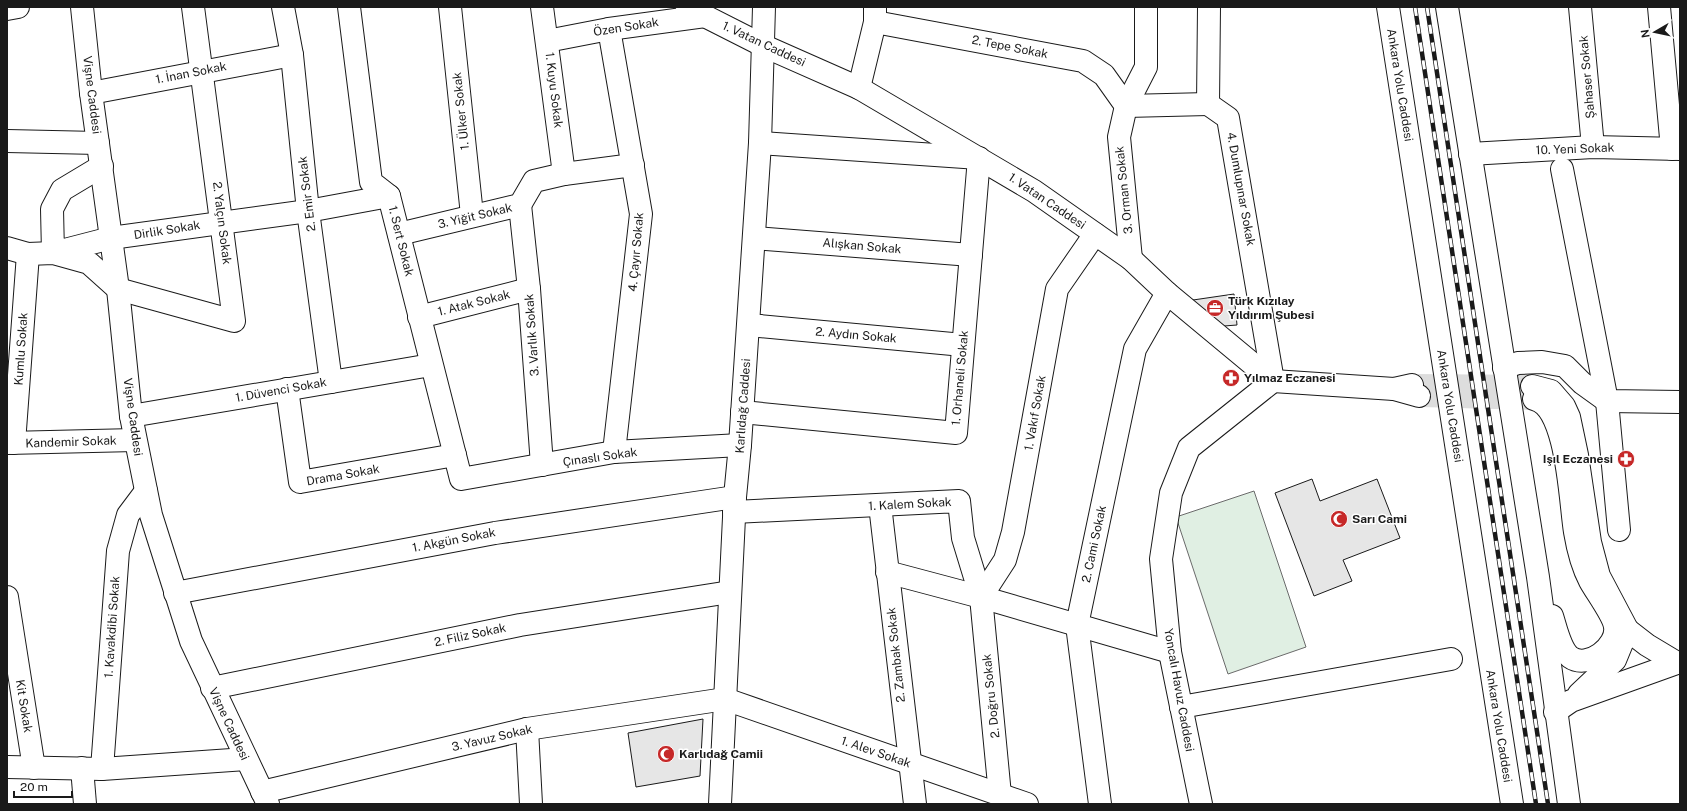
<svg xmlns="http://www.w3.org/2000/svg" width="1687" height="811" viewBox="0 0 1687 811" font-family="'Public Sans',sans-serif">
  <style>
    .green { fill: #e0efe3; stroke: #6a6a6a }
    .building { fill: #e6e6e6; stroke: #1a1a1a }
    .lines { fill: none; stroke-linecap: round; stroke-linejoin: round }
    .major-tunnel { stroke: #ddd; stroke-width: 22; stroke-dasharray: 22 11; stroke-linecap: butt }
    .highway-tunnel { stroke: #ddd; stroke-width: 22; stroke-dasharray: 22 11; stroke-linecap: butt }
    .minor-casing { stroke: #1a1a1a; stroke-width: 24 }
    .major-casing { stroke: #1a1a1a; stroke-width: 24 }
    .highway-casing { stroke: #1a1a1a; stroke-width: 24 }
    .minor { stroke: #fff; stroke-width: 22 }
    .major { stroke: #fff; stroke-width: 22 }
    .highway { stroke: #fff; stroke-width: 22 }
    .rail-casing { stroke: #1a1a1a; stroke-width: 4.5 }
    .rail { stroke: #fff; stroke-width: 3; stroke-dasharray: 9; stroke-linecap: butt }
    .labels { text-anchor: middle; stroke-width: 3; stroke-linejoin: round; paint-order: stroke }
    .street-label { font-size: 12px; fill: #1a1a1a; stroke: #fff }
    .poi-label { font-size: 12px; font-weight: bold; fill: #1a1a1a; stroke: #fff; text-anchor: start }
  </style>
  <rect width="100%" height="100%" fill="#fff"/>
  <path class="green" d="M1254,491L1306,647L1228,674L1176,517Z"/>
  <g class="building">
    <path d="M1234,294L1237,325L1211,327L1195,315L1193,300Z"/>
    <path d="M1312,479L1320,501L1377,479L1400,538L1343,560L1352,581L1314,596L1275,493Z"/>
    <path d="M703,719L700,776L636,787L628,733Z"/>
  </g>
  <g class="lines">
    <path class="major-tunnel" d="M1417,385L1532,386"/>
    <path class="highway-tunnel" d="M1419,396L1534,399"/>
    <defs>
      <g id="minor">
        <path d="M283,7L292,55L308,211L331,382"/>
        <path d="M349,7L371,182L389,196L461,479L614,452L740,445"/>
        <path d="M450,7L472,215"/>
        <path d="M542,7L564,174"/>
        <path d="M1209,7L1208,104L1228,118L1273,381"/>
        <path d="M1580,7L1593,147"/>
        <path d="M1659,7L1672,149"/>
        <path d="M7,9L18,7"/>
        <path d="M875,22L1083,61L1104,75L1126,106L1208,104"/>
        <path d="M609,29L641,214L614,452"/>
        <path d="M547,41L609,29L705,16"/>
        <path d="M859,88L875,22V8"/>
        <path d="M91,93L292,55"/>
        <path d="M7,141L98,143"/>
        <path d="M1470,154L1593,147L1680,149"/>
        <path d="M102,166L62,190L52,209L53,253L111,238L308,211L389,196"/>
        <path d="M1562,169L1607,401L1619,530"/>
        <path d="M520,205L529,289L542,465"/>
        <path d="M399,234L520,205L534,181L564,174L633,165"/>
        <path d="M754,238L971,255"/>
        <path d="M7,248L28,254L53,253L89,263L118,289L234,321L193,7"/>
        <path d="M1131,259L1119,137L1126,106L1146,67V7"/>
        <path d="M419,317L529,289"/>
        <path d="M749,325L963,345"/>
        <path d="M1504,368L1518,363L1542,362L1565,366L1582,383L1607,401L1680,402"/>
        <path d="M287,389L300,482L455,455"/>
        <path d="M742,412L956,433L979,158L760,143"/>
        <path d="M131,416L431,365"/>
        <path d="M7,443L135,440"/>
        <path d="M14,443L28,254"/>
        <path d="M880,505L915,804"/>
        <path d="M734,512L959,501L963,538L981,597L1170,652"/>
        <path d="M887,572L981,597"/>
        <path d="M175,593L495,533L735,497"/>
        <path d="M7,597L34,768"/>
        <path d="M981,597L1005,560L1013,532L1057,289L1095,234"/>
        <path d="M981,597L1000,795"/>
        <path d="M212,688L520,625L730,592"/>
        <path d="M1181,707L1451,659"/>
        <path d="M527,729L531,804"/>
        <path d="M7,767L102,769L246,759"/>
        <path d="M82,768L85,804"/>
        <path d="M102,769L118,551L128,515L146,491"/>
        <path d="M262,792L527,729L725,699L1027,804"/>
        <path d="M1100,804L1077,625L1135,349L1167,293"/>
      </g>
      <g id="major">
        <path d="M82,7L91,93L118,289L131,416L151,515L191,641L268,804"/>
        <path d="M687,7L764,46L859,88L1034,191L1131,259L1167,293L1273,381L1394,389L1412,385"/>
        <path d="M1532,386L1551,391L1564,406L1569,417L1577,455L1590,542L1599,576L1627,629"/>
        <path d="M1616,621L1647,645L1677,663"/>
        <path d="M720,804L735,497L740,445L760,143L764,7"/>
        <path d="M1201,804L1170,652L1161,559L1171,493L1189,448L1273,381"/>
      </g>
      <g id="highway">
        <path d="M1388,7L1512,804"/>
        <path d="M1447,7L1538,577L1569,804"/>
        <path d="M1394,389L1419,396"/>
        <path d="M1534,399C1568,407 1570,502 1575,532C1578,550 1582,566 1590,581C1596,592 1614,616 1615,627C1618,646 1588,670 1570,657C1560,649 1556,628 1552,616"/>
        <path d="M1579,694L1615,660L1622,643"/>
        <path d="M1555,712L1571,701L1677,663"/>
      </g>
    </defs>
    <use href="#minor" class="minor-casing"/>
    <use href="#major" class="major-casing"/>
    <use href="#highway" class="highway-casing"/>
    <use href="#minor" class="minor"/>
    <use href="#major" class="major"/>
    <use href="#highway" class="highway"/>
    <defs>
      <g id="rail">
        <path d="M1415,7L1536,804"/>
        <path d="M1427,7L1548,804"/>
      </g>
    </defs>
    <use href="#rail" class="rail-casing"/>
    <use href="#rail" class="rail"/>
  </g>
  <defs>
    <symbol id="office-disc" viewBox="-11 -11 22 22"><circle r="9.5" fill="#c62828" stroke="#fff"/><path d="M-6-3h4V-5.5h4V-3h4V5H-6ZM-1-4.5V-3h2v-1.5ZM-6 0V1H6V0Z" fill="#fff"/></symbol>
    <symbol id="pharmacy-disc" viewBox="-11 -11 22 22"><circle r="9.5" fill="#c62828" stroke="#fff"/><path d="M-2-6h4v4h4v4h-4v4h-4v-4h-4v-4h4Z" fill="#fff"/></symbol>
    <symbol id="mosque-disc" viewBox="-11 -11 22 22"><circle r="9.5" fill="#c62828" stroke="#fff"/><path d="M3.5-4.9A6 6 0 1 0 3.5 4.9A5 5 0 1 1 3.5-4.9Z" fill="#fff"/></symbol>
  </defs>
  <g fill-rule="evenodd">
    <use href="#office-disc" x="1205" y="298" width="20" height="20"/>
    <use href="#pharmacy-disc" x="1221" y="368" width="20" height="20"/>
    <use href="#pharmacy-disc" x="1616" y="449" width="20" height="20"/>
    <use href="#mosque-disc" x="1329" y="509" width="20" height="20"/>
    <use href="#mosque-disc" x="656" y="744" width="20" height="20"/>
  </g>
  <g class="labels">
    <g class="street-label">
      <text transform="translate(626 27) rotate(-9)" y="4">Özen Sokak</text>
      <text transform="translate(764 44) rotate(25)" y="4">1. Vatan Caddesi</text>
      <text transform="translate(1010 47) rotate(11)" y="4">2. Tepe Sokak</text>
      <text transform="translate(191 73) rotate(-11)" y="4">1. İnan Sokak</text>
      <text transform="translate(1587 77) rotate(-95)" y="4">Şahaser Sokak</text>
      <text transform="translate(1400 85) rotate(81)" y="4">Ankara Yolu Caddesi</text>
      <text transform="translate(554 90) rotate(83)" y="4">1. Kuyu Sokak</text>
      <text transform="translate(92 95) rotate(83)" y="4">Vişne Caddesi</text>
      <text transform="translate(461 111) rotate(-96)" y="4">1. Ülker Sokak</text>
      <text transform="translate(1575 149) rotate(-2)" y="4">10. Yeni Sokak</text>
      <text transform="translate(1241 189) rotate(80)" y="4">4. Dumlupınar Sokak</text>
      <text transform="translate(1124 190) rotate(-96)" y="4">3. Orman Sokak</text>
      <text transform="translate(307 194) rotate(-97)" y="4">2. Emir Sokak</text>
      <text transform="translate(1047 201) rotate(34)" y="4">1. Vatan Caddesi</text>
      <text transform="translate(475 216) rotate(-13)" y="4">3. Yiğit Sokak</text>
      <text transform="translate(222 223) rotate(83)" y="4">2. Yalçın Sokak</text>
      <text transform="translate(167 230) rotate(-9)" y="4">Dirlik Sokak</text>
      <text transform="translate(401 241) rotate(76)" y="4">1. Sert Sokak</text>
      <text transform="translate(862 246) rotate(5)" y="4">Alışkan Sokak</text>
      <text transform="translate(636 252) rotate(-85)" y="4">4. Çayır Sokak</text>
      <text transform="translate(474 303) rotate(-14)" y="4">1. Atak Sokak</text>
      <text transform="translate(532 335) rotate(-94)" y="4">3. Varlık Sokak</text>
      <text transform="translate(856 335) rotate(5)" y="4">2. Aydın Sokak</text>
      <text transform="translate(21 349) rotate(-86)" y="4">Kumlu Sokak</text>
      <text transform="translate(960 378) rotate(-85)" y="4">1. Orhaneli Sokak</text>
      <text transform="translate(281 390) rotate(-10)" y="4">1. Düvenci Sokak</text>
      <text transform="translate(743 406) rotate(-86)" y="4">Karlıdağ Caddesi</text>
      <text transform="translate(1450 406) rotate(81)" y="4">Ankara Yolu Caddesi</text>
      <text transform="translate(1035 413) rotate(-80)" y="4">1. Vakıf Sokak</text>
      <text transform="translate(133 417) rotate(82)" y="4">Vişne Caddesi</text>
      <text transform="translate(71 442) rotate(-2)" y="4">Kandemir Sokak</text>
      <text transform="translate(600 457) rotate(-8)" y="4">Çınaslı Sokak</text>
      <text transform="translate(343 475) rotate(-10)" y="4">Drama Sokak</text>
      <text transform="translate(910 504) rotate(-3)" y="4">1. Kalem Sokak</text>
      <text transform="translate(454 540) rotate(-11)" y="4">1. Akgün Sokak</text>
      <text transform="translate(1094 544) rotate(-78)" y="4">2. Cami Sokak</text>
      <text transform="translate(112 627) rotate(-86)" y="4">1. Kavakdibi Sokak</text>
      <text transform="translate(470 635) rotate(-12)" y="4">2. Filiz Sokak</text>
      <text transform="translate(896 655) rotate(-96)" y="4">2. Zambak Sokak</text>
      <text transform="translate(1179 690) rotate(80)" y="4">Yoncalı Havuz Caddesi</text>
      <text transform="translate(991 696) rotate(-96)" y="4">2. Doğru Sokak</text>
      <text transform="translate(24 706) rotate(81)" y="4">Kit Sokak</text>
      <text transform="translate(229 724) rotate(65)" y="4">Vişne Caddesi</text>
      <text transform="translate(1499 726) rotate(81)" y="4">Ankara Yolu Caddesi</text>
      <text transform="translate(492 738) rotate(-13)" y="4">3. Yavuz Sokak</text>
      <text transform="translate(876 752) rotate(19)" y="4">1. Alev Sokak</text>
    </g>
    <g class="poi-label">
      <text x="1228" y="305">Türk Kızılay<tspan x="1228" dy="14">Yıldırım Şubesi</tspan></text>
      <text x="1244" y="382">Yılmaz Eczanesi</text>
      <text x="1613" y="463" text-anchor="end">Işıl Eczanesi</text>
      <text x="1352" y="523">Sarı Cami</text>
      <text x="679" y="758">Karlıdağ Camii</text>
    </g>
  </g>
  <rect width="1687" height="811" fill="none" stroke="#1a1a1a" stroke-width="16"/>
  <g transform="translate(1655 32) rotate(261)" stroke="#ffffff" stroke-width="3" paint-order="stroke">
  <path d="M0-3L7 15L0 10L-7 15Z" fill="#1a1a1a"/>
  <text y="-6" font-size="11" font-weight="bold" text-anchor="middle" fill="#1a1a1a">N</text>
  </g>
  <path d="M14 791v6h58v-6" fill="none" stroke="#1a1a1a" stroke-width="2"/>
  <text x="20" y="791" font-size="12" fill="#1a1a1a" stroke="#ffffff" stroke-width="3" paint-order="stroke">20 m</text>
</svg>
